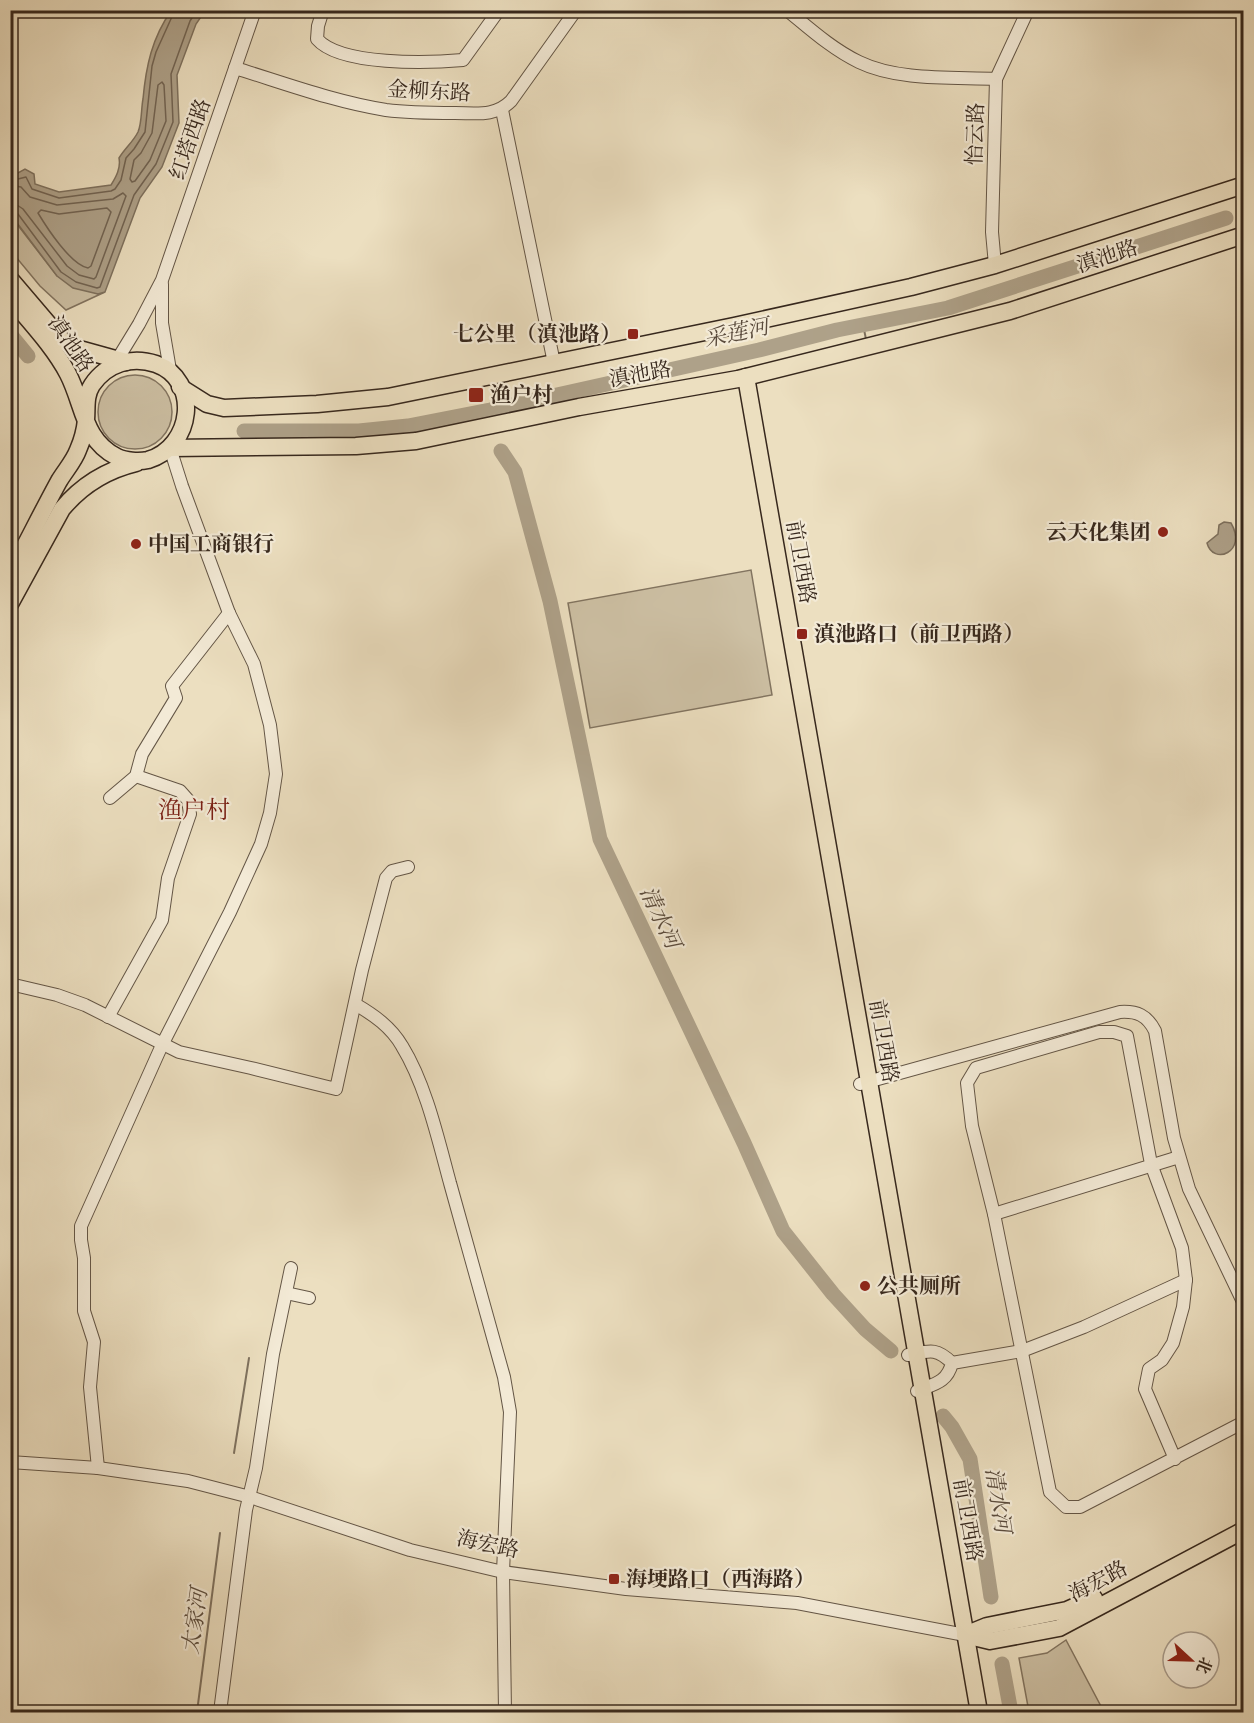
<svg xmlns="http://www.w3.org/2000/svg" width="1254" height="1723" viewBox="0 0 1254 1723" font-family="'Gentium Book Plus','Noto Serif SC',serif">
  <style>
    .green { fill: #cdc0a4; stroke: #827460; stroke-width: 1.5 }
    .water { fill: #aea189; stroke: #7e715e; stroke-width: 1.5 }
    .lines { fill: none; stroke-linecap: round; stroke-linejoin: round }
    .shore { stroke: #726453; stroke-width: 1.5 }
    .stream { stroke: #7e715e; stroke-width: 2 }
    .river { stroke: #aea189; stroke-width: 15 }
    .minor-casing { stroke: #645646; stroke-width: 14 }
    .major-casing { stroke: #37281d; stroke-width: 19 }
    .minor { stroke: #f3ead6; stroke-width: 12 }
    .major { stroke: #ecdfc0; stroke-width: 16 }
    .poi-dot { fill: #8f2418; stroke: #f3ead6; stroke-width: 2 }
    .labels { text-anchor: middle; stroke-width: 4.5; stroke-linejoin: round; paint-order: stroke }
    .street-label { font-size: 21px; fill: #37281d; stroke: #f3ead6 }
    .poi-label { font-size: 21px; font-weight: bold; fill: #37281d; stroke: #f3ead6; text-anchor: start }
    .water-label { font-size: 22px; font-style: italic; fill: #5b4c3d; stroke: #f3ead6 }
    .quarter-label { font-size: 24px; fill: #7a1f14; stroke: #f3ead6 }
  </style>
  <rect width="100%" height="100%" fill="#ecdfc0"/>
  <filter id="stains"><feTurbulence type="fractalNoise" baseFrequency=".00333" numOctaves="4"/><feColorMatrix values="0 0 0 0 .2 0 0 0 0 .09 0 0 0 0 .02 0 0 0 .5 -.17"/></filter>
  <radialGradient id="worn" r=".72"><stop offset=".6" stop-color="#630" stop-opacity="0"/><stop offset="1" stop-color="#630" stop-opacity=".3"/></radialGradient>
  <g class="green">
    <path d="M10,215L57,276L98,294L105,292L66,310L40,286L11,251Z"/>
    <circle cx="135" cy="412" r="37"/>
    <path d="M751,570L772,695L590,728L568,603Z"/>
    <path d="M1066,1640L1104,1712H1029L1019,1658L1047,1653Z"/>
  </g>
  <g class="water">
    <path d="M171,11H205L196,24L177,75L179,123L162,167L140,198L105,292L98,294L73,288L57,276L11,215V170L18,173L25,169L34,174L35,184L59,192L111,185C116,177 121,168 119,158C125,148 133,142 138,132C142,123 141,109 143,99C146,66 152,38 171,11Z"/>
    <path d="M1224,522L1231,523C1248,552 1213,566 1207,543L1218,534L1219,525Z"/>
  </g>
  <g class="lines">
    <g class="shore">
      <path d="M162,82L164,85L166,121L150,160L135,181L132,182L130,179L134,160L141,153L152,133L158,85Z"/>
      <path d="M10,176L18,179L26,177L32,189L59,198L111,191L115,189L121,180L126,158L134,149L145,132L152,66L156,52L175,10"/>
      <path d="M10,185L21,187L30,197L57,205L113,199L123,193L126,196L96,277L94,279L79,275L67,266L23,209L17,205L10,204"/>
      <path d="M107,208L111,212L91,266L88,268C71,265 47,228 38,213L41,210L59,214Z"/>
      <path d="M10,212L18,214L61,272L76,282L97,288L100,287L134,195L156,164L173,122L171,74L190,21L197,10"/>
    </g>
    <g class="stream">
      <path d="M863,325L866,339"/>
      <path d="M234,1453L249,1358"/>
      <path d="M197,1712L220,1533"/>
    </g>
    <g class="river">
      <path d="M10,334L28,356"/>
      <path d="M244,431H359L408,426L490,410L759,350L837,330L948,308L1226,218"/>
      <path d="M501,451L515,472L550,601L600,839L744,1143L783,1231L833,1294L865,1329L891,1351"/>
      <path d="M943,1416L952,1427L970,1459L991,1597"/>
      <path d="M1002,1664L1011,1712"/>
    </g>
    <defs>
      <g id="minor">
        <path d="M323,10L318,26L317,39C340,66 429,63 463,60L499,10"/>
        <path d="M787,10C809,28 832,49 859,62C898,81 953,77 996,79"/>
        <path d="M235,68C284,83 335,102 386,110C409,113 432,113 455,113C476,113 495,117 511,101L576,10"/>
        <path d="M502,110L554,363"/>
        <path d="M995,265L992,232L996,79L1028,10"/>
        <path d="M162,284V323L170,370"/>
        <path d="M114,365L139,324L162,280L255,10"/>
        <path d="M110,798L136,776L142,754L176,698L172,686L229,613"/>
        <path d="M10,984L57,995L85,1005L179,1052L251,1068L336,1089L362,970L386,878L392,871L408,867"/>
        <path d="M355,1004C374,1015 391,1027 402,1046C426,1085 438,1139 450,1183C468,1248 486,1313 504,1377L510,1412L503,1572L505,1712"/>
        <path d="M108,1017L162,920L168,878L190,814L188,800L180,791L136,776"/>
        <path d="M860,1084L1120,1012C1137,1011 1147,1015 1155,1031L1174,1138L1189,1189L1244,1304"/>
        <path d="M994,1214L1179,1157"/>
        <path d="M286,1293L309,1298"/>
        <path d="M908,1355C929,1351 936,1347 952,1363C947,1383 934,1384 917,1391"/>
        <path d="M952,1363L1022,1351L1084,1327L1186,1280"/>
        <path d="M1175,1459L1145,1389L1149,1369L1162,1360L1173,1343L1183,1307L1186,1280L1182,1248L1151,1164L1127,1036L1114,1032H1099L976,1068L967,1083L972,1126L994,1214L1050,1492L1066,1507H1080L1244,1422"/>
        <path d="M10,1462L98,1468L188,1481L250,1497L410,1550L503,1572L626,1589L797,1603L965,1635"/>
        <path d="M98,1468L90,1387L94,1342L84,1311V1258L81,1240V1226L162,1045L230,912L261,844L270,813L276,774L270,725L254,664L229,613L182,486L170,448"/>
        <path d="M220,1712L246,1510L256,1468L273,1354L291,1268"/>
      </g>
      <g id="major">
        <path d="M10,279L62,340L72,347L126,362"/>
        <path d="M10,298C30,322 54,347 68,374C84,405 83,440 117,457C125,461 139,462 148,460C193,447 201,380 156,364C132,356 107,363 92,385C85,396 87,407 86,420C85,430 82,441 78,450C74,461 65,471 59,481C42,512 27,543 10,574"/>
        <path d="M746,377L979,1712"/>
        <path d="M180,387L207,404L224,408L317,404L388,397L734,326L911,287L995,265L1244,185"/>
        <path d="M170,448L356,446L416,441L579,407L738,379L1010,311L1244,235"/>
        <path d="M10,604L62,509C81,486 107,470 136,463"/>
        <path d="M965,1635L990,1641L1059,1628L1244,1530"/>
        <path d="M965,1635L987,1626L1067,1610L1094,1598"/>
      </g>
    </defs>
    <use href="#minor" class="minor-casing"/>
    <use href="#major" class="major-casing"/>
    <use href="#minor" class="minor"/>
    <use href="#major" class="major"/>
  </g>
  <g class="poi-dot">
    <rect x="627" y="328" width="12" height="12" rx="3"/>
    <rect x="468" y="387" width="16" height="16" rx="3"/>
    <circle cx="1163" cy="532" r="6"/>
    <circle cx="136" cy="544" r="6"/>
    <rect x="796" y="628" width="12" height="12" rx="3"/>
    <circle cx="865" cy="1286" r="6"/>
    <rect x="608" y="1573" width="12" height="12" rx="3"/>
  </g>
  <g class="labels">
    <g class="street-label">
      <text transform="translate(429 91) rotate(3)" y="7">金柳东路</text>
      <text transform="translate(975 134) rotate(-88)" y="7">怡云路</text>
      <text transform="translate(190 139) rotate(-71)" y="7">红塔西路</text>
      <text transform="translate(1107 256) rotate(-18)" y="7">滇池路</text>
      <text transform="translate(71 344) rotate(56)" y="7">滇池路</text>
      <text transform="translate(640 374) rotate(-10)" y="7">滇池路</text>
      <text transform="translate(801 562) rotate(80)" y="7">前卫西路</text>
      <text transform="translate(884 1041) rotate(80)" y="7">前卫西路</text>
      <text transform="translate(968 1520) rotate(80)" y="7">前卫西路</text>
      <text transform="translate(488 1544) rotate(12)" y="7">海宏路</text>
      <text transform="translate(1098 1581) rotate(-28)" y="7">海宏路</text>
    </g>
    <g class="poi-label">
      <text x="621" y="341" text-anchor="end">七公里（滇池路）</text>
      <text x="490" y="402">渔户村</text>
      <text x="1151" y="539" text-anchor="end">云天化集团</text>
      <text x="148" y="551">中国工商银行</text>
      <text x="814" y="641">滇池路口（前卫西路）</text>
      <text x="877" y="1293">公共厕所</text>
      <text x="626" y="1586">海埂路口（西海路）</text>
    </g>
    <g class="water-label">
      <text transform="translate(736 332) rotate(-12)" y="8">采莲河</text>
      <text transform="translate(661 917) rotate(65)" y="8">清水河</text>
      <text transform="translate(999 1500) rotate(81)" y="8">清水河</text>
      <text transform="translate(194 1621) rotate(-82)" y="8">太家河</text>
    </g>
    <g class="quarter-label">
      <text x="194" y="818">渔户村</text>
    </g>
  </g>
  <rect width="1254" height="1723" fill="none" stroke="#ecdfc0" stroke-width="36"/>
  <rect x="12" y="12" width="1230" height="1699" fill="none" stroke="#37281d" stroke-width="3"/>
  <rect x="18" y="18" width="1218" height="1687" fill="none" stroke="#37281d" stroke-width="1.5"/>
  <g transform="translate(1191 1660) rotate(112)"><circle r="28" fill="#f3ead6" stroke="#a89c8c" stroke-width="1.5"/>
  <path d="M0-4.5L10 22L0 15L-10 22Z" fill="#8f2418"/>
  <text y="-9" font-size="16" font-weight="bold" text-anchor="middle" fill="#37281d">北</text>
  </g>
  <rect width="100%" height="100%" filter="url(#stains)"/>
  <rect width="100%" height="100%" fill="url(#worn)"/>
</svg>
